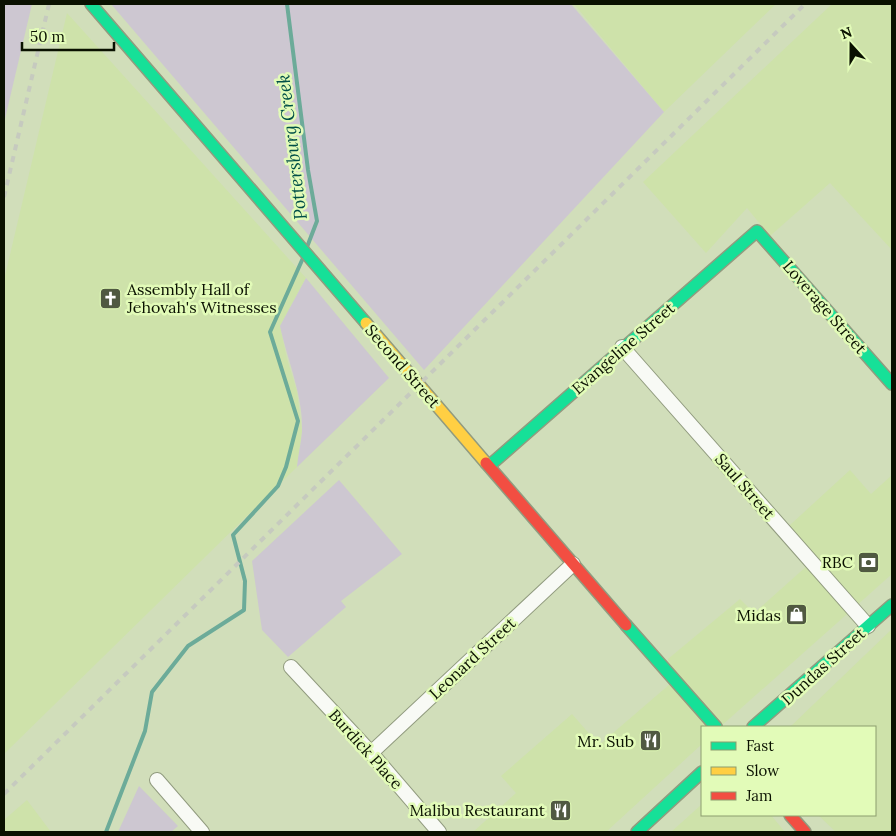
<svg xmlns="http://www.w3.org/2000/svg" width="896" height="836" viewBox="0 0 896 836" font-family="Lora,serif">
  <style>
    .built { fill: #cee2aa }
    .green { fill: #cdc7d1 }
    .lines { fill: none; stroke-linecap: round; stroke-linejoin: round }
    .stream { stroke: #6cab99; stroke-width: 4 }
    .street-casing { stroke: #919b7f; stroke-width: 16 }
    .fast-casing { stroke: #919b7f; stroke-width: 14 }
    .slow-casing { stroke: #919b7f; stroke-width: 14 }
    .jam-casing { stroke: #919b7f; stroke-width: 14 }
    .street { stroke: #f8faf5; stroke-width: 14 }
    .fast { stroke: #16e098; stroke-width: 11 }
    .slow { stroke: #ffcf43; stroke-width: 11 }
    .jam { stroke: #f24e42; stroke-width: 11 }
    .rail { stroke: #c6cabf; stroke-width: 4; stroke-dasharray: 6 6; stroke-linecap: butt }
    .labels { text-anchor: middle; stroke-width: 5; stroke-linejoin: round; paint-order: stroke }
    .poi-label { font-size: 16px; fill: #0a1100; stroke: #e2fbb8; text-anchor: end }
    .street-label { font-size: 16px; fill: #0a1100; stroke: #e2fbb8 }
    .water-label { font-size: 18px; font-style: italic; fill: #004e47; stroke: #e2fbb8 }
  </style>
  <rect width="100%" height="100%" fill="#d1deba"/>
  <g class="built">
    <path d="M574,4H776L664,112Z"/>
    <path d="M832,4H892V250L830,183L770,236L747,208L706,253L643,182Z"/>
    <path d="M67,13L306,278L280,326L287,359L297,391L302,431L297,467L4,754V280Z"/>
    <path d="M850,470L871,494L892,475V574L720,727H702V744L606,832H473L516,793L501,776L572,714L599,745L670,684L668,659L740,599L754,613L808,565L782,535L790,525Z"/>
    <path d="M892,629V832H836L818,815H875V727H790Z"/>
    <path d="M27,800L51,832H4V820Z"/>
    <path d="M702,804V815H771L785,832H671Z"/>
  </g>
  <g class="green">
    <path d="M4,4H32L4,123Z"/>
    <path d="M111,4H571L664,112L424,370Z"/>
    <path d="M306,278L389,378L297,467C298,455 301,444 302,432C304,398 287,359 280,326Z"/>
    <path d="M339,480L402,554L341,601L346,607L288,657L262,630L252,561Z"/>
    <path d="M139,786L178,826L171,832H118Z"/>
  </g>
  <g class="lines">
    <g class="stream">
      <path d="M287,4L308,170L317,221L307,247"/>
      <path d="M106,832L145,731L152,692L188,646L244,610L245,581L233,535L278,486L286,467L298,421L270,332L303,258"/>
    </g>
    <defs>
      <g id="street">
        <path d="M622,347L868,626"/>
        <path d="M291,667L371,753L439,832"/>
        <path d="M371,753L573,564"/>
        <path d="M157,780L202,832"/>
      </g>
      <g id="fast">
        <path d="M91,4L366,323"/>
        <path d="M489,466L757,231L892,384"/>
        <path d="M626,625L716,727"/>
        <path d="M753,727L892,605"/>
        <path d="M637,832L702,772"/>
      </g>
      <path id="slow" d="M366,323L486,463"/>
      <g id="jam">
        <path d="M486,463L626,625"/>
        <path d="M790,815L805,832"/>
      </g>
    </defs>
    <use href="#street" class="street-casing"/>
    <use href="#fast" class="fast-casing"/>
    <use href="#slow" class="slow-casing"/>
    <use href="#jam" class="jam-casing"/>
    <use href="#street" class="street"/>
    <use href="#fast" class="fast"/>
    <use href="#slow" class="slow"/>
    <use href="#jam" class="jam"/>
    <g class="rail">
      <path d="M4,197L49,4"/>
      <path d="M4,794L805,4"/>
    </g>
  </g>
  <defs>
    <symbol id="church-square" viewBox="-11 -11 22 22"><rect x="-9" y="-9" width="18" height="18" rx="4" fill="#505941" stroke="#e2fbb8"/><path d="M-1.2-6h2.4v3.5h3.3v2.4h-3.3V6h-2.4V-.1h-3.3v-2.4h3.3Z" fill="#fff"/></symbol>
    <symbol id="bank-square" viewBox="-11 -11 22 22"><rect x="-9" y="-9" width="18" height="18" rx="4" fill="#505941" stroke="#e2fbb8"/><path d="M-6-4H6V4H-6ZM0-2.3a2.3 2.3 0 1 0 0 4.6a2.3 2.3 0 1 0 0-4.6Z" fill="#fff"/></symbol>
    <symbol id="shop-square" viewBox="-11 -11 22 22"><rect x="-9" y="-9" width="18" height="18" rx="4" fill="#505941" stroke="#e2fbb8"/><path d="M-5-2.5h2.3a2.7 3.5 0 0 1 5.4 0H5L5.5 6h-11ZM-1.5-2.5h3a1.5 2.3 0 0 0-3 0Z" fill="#fff"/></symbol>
    <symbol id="restaurant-square" viewBox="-11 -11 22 22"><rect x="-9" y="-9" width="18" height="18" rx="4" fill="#505941" stroke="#e2fbb8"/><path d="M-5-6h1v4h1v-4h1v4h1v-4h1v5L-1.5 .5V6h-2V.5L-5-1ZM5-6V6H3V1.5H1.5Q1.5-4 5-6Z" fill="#fff"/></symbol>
  </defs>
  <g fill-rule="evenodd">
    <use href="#church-square" x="98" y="286" width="25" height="25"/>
    <use href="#bank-square" x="856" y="550" width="25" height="25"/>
    <use href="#shop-square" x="784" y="602" width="25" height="25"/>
    <use href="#restaurant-square" x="638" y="728" width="25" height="25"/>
    <use href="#restaurant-square" x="548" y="798" width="25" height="25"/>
  </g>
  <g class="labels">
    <g class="poi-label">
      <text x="127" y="295" text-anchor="start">Assembly Hall of<tspan x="127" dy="18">Jehovah's Witnesses</tspan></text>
      <text x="853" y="568">RBC</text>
      <text x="781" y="621">Midas</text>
      <text x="634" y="747">Mr. Sub</text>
      <text x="545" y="816">Malibu Restaurant</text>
    </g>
    <g class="street-label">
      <text transform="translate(825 307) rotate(49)" y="6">Loverage Street</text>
      <text transform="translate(623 348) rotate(-41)" y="6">Evangeline Street</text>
      <text transform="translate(403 366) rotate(49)" y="6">Second Street</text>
      <text transform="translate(745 486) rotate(49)" y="6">Saul Street</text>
      <text transform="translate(472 658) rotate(-43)" y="6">Leonard Street</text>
      <text transform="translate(823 666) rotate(-42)" y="6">Dundas Street</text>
      <text transform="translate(366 749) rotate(48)" y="6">Burdick Place</text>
    </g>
    <g class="water-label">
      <text transform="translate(292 147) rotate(-97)" y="6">Pottersburg Creek</text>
    </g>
  </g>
  <rect width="896" height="836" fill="none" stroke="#0a1100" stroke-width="10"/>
  <rect x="701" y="726" width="175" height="90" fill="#e2fbb8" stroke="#8c9d6e"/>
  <rect x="711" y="742" width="25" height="8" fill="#16e098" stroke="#8c9d6e"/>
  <text x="746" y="751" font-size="15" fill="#0a1100">Fast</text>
  <rect x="711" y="767" width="25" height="8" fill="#ffcf43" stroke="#8c9d6e"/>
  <text x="746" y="776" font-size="15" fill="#0a1100">Slow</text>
  <rect x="711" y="792" width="25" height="8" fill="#f24e42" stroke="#8c9d6e"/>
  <text x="746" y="801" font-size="15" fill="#0a1100">Jam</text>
  <g transform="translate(851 45) rotate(339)" stroke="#e2fbb8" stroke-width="4" paint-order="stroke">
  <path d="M0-4L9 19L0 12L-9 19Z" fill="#0a1100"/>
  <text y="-8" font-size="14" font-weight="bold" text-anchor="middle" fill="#0a1100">N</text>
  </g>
  <path d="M22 42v8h92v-8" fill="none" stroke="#0a1100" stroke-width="2.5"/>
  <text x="30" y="42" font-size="15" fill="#0a1100" stroke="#e2fbb8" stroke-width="4" paint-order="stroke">50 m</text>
</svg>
